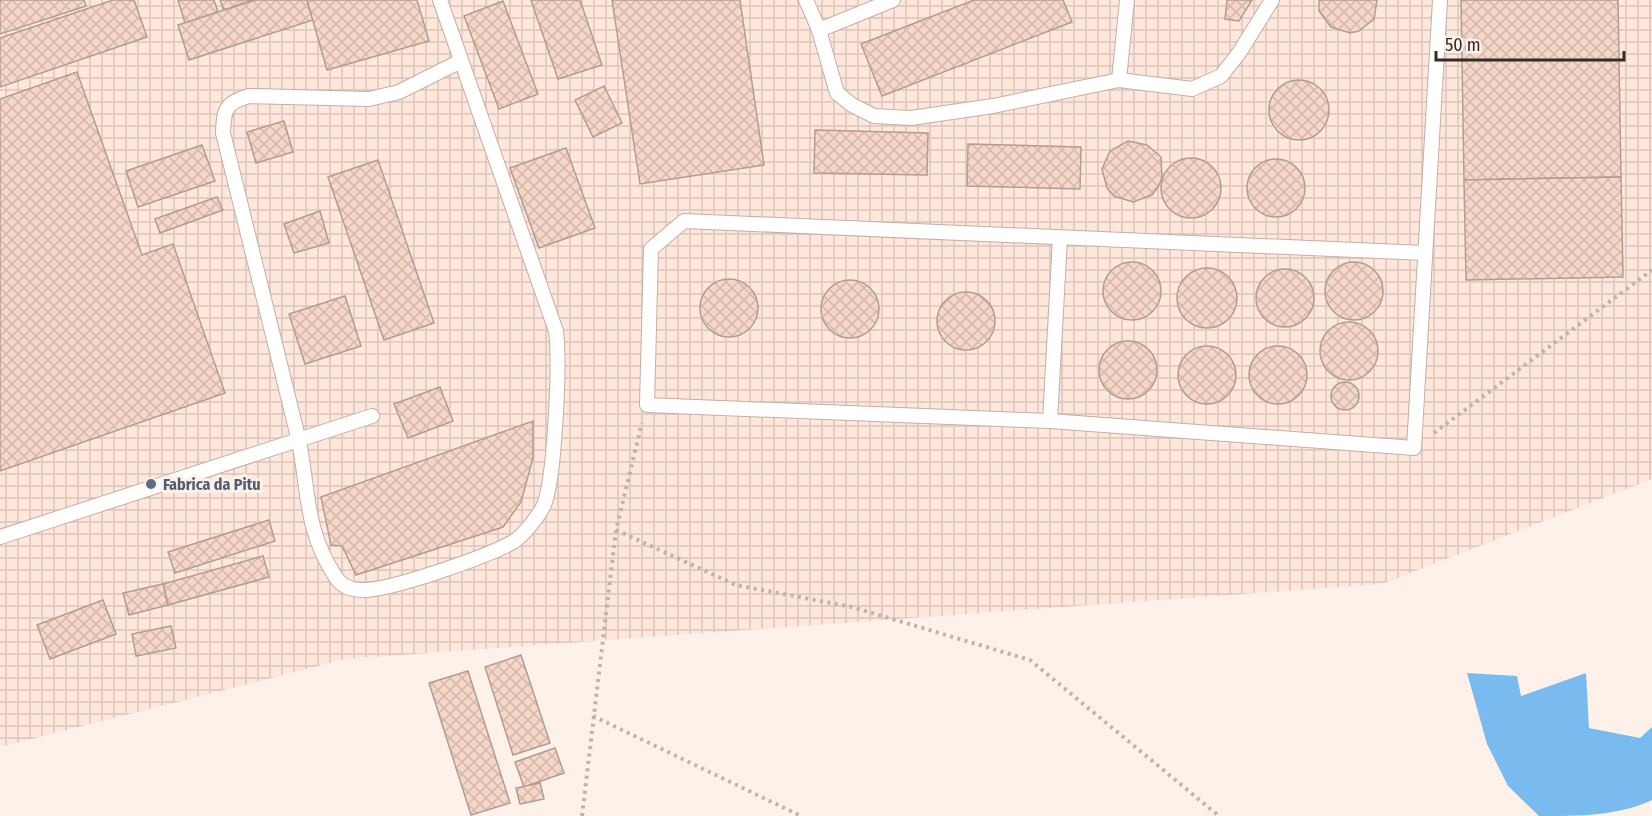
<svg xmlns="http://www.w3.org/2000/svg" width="1652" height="816" viewBox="0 0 1652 816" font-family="'Fira Sans Condensed',sans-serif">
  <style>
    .industrial { fill: url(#industrial-grid) }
    .water { fill: #7abbef }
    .building { fill: url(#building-cross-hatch); stroke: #b19d93; stroke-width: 1.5 }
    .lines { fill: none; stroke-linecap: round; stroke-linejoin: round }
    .lane-casing { stroke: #c4afa5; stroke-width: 16 }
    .path { stroke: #beb3ad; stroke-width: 4; stroke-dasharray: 3 4.5; stroke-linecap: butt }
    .lane { stroke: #fff; stroke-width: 14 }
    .service-dot { fill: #5c6f8a; stroke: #fef1ea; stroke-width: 2 }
    .labels { text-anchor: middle; stroke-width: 6; stroke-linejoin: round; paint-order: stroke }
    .service-label { font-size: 16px; font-weight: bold; fill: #4e5e75; stroke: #fef1ea; text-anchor: start }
  </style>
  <defs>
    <pattern id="industrial-grid" width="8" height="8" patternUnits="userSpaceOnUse" patternTransform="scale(1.5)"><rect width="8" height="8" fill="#ffe7db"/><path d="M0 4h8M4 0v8" fill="none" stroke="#dbc6bc"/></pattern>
    <pattern id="building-cross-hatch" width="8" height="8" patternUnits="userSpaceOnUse" patternTransform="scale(1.5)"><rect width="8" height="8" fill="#f5d6c7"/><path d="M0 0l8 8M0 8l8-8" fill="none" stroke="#d3b8ab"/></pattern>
  </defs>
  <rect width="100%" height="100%" fill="#fef1ea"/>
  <path class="industrial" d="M0,0H1652V479L1382,584L346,659L0,747Z"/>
  <path class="water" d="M1467,673L1517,676L1521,696L1586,673L1589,728L1640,738L1652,727V800C1619,816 1578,816 1539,816L1508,786L1487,744Z"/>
  <g class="building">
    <path d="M0,0H84L86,6L0,34Z"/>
    <path d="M113,0H134L147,37L0,87V38Z"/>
    <path d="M178,0H214L218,12L185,23Z"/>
    <path d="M220,0H253L224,10Z"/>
    <path d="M255,0H307L313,20L189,60L178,25Z"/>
    <path d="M307,0H417L429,41L327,70Z"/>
    <path d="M531,0H580L602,65L558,79Z"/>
    <path d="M612,0H740L764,165L640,184Z"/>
    <path d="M974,0H1063L1072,22L882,96L861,44Z"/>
    <path d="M1227,0H1252L1239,21L1225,19Z"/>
    <path d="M1377,0L1374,19L1359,31L1350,33L1331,27L1319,11V0Z"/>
    <path d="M1461,0H1618L1621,177L1464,180Z"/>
    <path d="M503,1L538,94L499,109L464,16Z"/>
    <path d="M77,72L142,255L173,244L225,393L0,471V99Z"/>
    <circle cx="1299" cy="110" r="30"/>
    <path d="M604,86L622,123L593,137L575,100Z"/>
    <path d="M284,121L293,152L256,163L247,132Z"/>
    <path d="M815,130L928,133L927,175L814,173Z"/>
    <path d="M1128,141L1147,145L1161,157L1162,178L1158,187L1152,195L1133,202L1114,196L1107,188L1102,169L1110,151Z"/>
    <path d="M968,144L1081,147L1080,189L967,186Z"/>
    <path d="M202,145L215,181L138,207L126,171Z"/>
    <path d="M566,148L595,228L539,248L510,168Z"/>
    <circle cx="1191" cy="188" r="30"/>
    <circle cx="1276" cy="188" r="29"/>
    <path d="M378,160L434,323L384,340L328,177Z"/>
    <path d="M1621,177L1623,277L1466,280L1464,180Z"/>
    <path d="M217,197L223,210L160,233L155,219Z"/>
    <path d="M320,211L329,243L294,253L284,224Z"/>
    <circle cx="1132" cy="291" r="29"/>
    <circle cx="1354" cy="291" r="29"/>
    <circle cx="1207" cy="298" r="30"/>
    <circle cx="1285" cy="298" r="29"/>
    <circle cx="729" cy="308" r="29"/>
    <circle cx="850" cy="309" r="29"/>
    <circle cx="966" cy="321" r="29"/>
    <path d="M345,296L361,346L305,364L289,314Z"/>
    <circle cx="1349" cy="351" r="29"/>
    <circle cx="1128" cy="370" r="29"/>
    <circle cx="1278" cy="375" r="29"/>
    <circle cx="1207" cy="375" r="29"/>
    <circle cx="1345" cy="396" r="14"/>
    <path d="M440,387L453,421L408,438L394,404Z"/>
    <path d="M533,421V458L521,502L503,527L356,575L342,546L331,545L321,497Z"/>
    <path d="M269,520L275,541L175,573L168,552Z"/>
    <path d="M263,556L269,577L168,605L163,584Z"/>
    <path d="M163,584L168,605L129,615L123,593Z"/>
    <path d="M103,600L116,634L50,659L37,625Z"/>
    <path d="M171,626L176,648L136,656L132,634Z"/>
    <path d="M521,655L550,743L513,755L485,667Z"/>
    <path d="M468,671L510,803L471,815L429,683Z"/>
    <path d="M555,748L564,773L524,787L515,762Z"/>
    <path d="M540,783L544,799L520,804L516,788Z"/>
  </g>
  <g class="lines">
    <defs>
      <g id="lane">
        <path d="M440,0L556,331C560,361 555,483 543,507C537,518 523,536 513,542C488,556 390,591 362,590C351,590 341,586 335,576C304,529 309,487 298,437C273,336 248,234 223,133C224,109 225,103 249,96L369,99L399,92L461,61"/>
        <path d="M806,0L819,30L837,93L852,105L874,116L911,118L993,106L1119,80L1192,89L1221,76L1239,53L1272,0"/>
        <path d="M819,30L893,0"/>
        <path d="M1119,80L1127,0"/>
        <path d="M1060,238L1050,421L1414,448L1440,0"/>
        <path d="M1050,421L647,405L651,249L684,221L1425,253"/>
        <path d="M0,537L372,416"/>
      </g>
    </defs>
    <use href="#lane" class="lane-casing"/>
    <g class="path">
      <path d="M1434,433L1652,270"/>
      <path d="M616,530L736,585L852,607L1030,660L1219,816"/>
      <path d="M593,716L801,816"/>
      <path d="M582,816L616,530L642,423"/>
    </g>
    <use href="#lane" class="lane"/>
  </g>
  <circle class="service-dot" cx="151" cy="484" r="6"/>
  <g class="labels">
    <g class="service-label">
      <text x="163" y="490">Fabrica da Pitu</text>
    </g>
  </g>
  <path d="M1436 51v9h188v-9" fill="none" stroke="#342b27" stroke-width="3"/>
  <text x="1445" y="51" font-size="18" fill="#342b27" stroke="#fef1ea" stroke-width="4.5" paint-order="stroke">50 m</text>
</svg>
